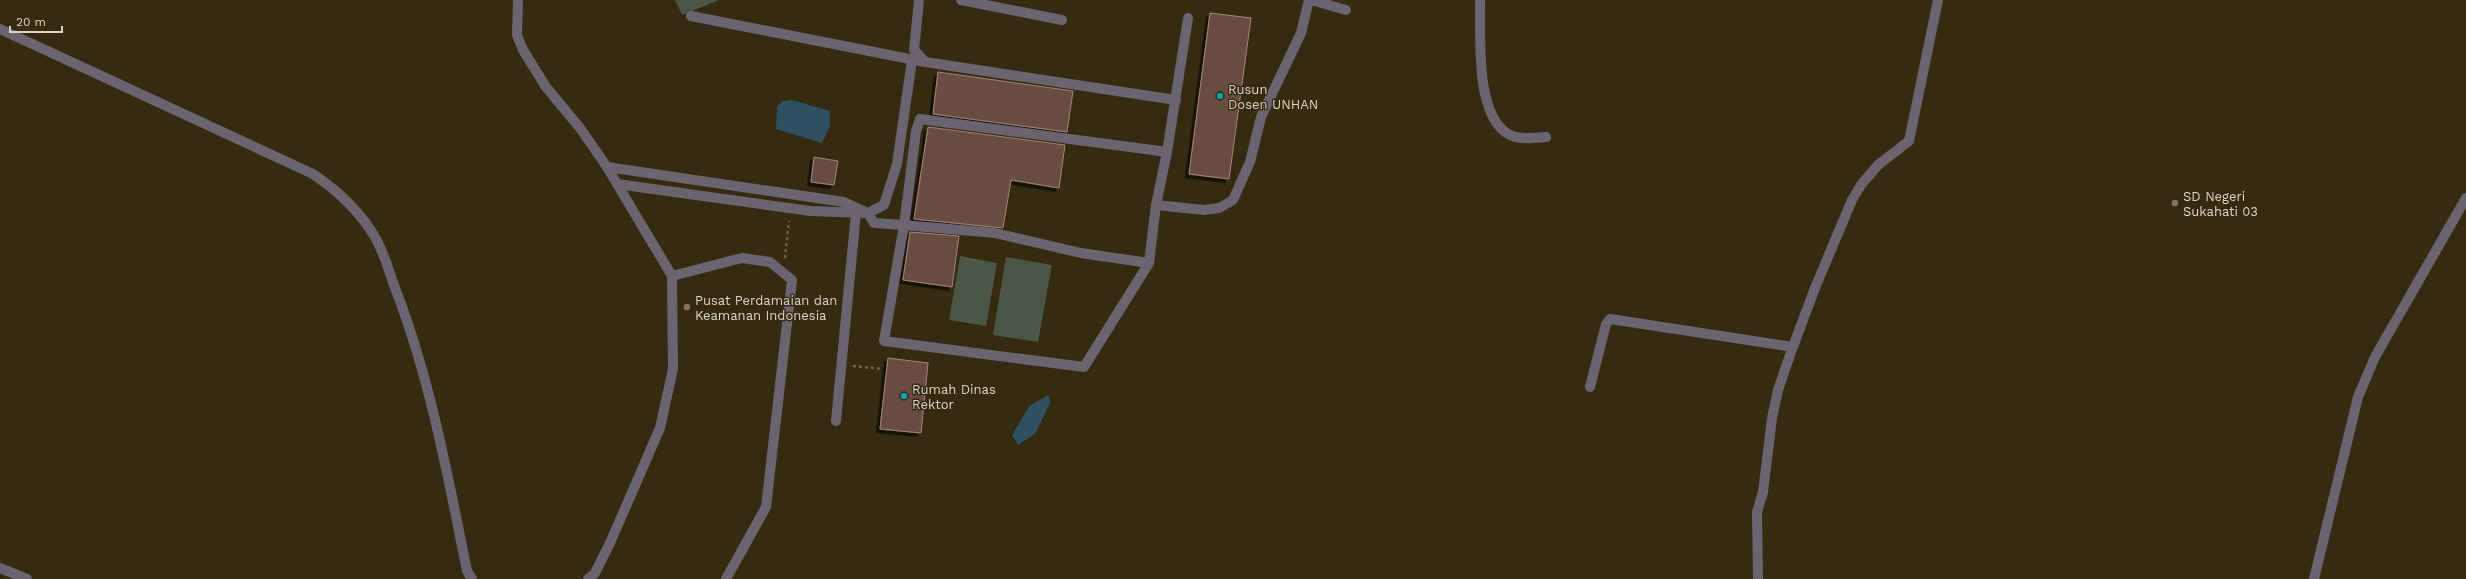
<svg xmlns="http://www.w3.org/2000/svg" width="2466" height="579" viewBox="0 0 2466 579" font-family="'Work Sans',sans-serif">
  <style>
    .green { fill: #4b5646 }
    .water { fill: #2f5060 }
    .building { fill: #6a4c42; stroke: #a58479; filter: url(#shadow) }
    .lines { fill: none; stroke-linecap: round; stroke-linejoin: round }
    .path { stroke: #6c644c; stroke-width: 2.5; stroke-dasharray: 3 3; stroke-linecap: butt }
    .minor { stroke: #696470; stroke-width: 10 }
    .culture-dot { fill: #0f9aa8; stroke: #352b10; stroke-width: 1.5 }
    .education-dot { fill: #8d6e63; stroke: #352b10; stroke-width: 1.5 }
    .labels { text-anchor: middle; stroke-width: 3; stroke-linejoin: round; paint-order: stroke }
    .poi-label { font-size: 13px; fill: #dbd5c5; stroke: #352b10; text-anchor: start }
  </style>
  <defs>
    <filter id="shadow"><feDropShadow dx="-3.5" dy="3.5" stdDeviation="0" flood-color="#0009"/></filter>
  </defs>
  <rect width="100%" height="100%" fill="#352b10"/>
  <g class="green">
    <path d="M675,0H719L682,15Z"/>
    <path d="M960,256L997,263L986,326L949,320Z"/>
    <path d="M1006,257L1052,265L1038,342L993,335Z"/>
  </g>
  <g class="water">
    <path d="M792,100L830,111V126L822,143L776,129L777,107L782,101Z"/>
    <path d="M1049,395L1050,403L1035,434L1018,445L1012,435L1030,405Z"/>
  </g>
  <g class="building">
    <path d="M1210,13L1251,18L1229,179L1189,174Z"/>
    <path d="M938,72L1073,91L1067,132L933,114Z"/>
    <path d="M928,127L1065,145L1059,188L1011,180L1003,228L914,219Z"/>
    <path d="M814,157L838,161L834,185L811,182Z"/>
    <path d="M910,232L959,236L952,287L903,280Z"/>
    <path d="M888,358L928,363L921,433L880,429Z"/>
  </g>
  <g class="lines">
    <g class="path">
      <path d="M785,258L789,221"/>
      <path d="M853,366L882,369"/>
    </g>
    <g class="minor">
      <path d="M518,0L517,35L523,50L546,87L580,128L607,167L672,276L673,369L660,428L610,543L595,573L588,579"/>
      <path d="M919,0L914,50L925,62"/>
      <path d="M961,0L1062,20"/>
      <path d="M1311,0L1346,10"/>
      <path d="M1480,0C1481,34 1474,117 1510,135C1520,140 1535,138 1546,137"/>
      <path d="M691,16L925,62L1176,100"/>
      <path d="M0,29L313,174C338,191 361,212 376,239C385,255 390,275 397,293C431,383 448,477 467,571L472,579"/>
      <path d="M607,167L844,202L868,213L874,223L904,225L916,131L920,119L1167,152L1188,18"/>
      <path d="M617,184L810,211L868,213L884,205L897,164L912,60"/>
      <path d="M1156,205L1204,210L1219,208L1233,200L1250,162L1261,117L1301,33L1309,0"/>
      <path d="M1149,263L1084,367L884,341L904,225L995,233L1081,253L1149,263L1156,205L1167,152"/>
      <path d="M672,276L742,258L770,262L792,280L766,507L726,579"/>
      <path d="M1590,387L1606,324L1610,319L1793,347"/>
      <path d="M836,421L856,213"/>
      <path d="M0,568L27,579"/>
      <path d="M1758,579L1757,512L1763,492L1772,418L1778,390L1791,352L1815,288L1852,200L1861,185L1878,165L1909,141L1938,0"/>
      <path d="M2314,579L2358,397L2375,357L2466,198"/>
    </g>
  </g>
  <g class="culture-dot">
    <circle cx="1220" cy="96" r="4"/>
    <circle cx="904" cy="396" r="4"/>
  </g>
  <g class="education-dot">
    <circle cx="2175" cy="203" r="4"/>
    <circle cx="687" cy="307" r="4"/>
  </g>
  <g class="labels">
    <g class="poi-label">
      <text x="1228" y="94">Rusun<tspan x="1228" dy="15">Dosen UNHAN</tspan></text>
      <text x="2183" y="201">SD Negeri<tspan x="2183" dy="15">Sukahati 03</tspan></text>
      <text x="695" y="305">Pusat Perdamaian dan<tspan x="695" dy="15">Keamanan Indonesia</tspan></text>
      <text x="912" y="394">Rumah Dinas<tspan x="912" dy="15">Rektor</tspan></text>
    </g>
  </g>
  <path d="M10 26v6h52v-6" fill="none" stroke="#dbd5c5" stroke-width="2"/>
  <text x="16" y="26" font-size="12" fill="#dbd5c5" stroke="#352b10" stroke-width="3" paint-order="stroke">20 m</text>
</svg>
